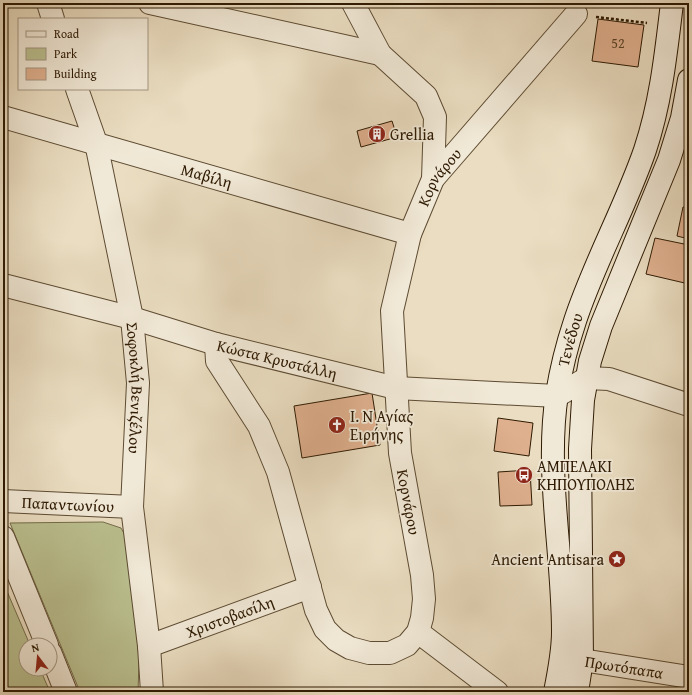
<svg xmlns="http://www.w3.org/2000/svg" width="692" height="695" viewBox="0 0 692 695" font-family="'Gentium Book Plus',serif">
  <style>
    .green { fill: #bbc090; stroke: #746d4a }
    .building { fill: #dfb08e; stroke: #2e1a03 }
    .lines { fill: none; stroke-linecap: round; stroke-linejoin: round }
    .minor-casing { stroke: #5d4b32; stroke-width: 24 }
    .tertiary-casing { stroke: #5d4b32; stroke-width: 24 }
    .secondary-casing { stroke: #2e1a03; stroke-width: 24 }
    .path { stroke: #2e1a03; stroke-width: 2.5; stroke-dasharray: 3 2; stroke-linecap: butt }
    .minor { stroke: #f1e9d7; stroke-width: 22 }
    .tertiary { stroke: #f1e9d7; stroke-width: 22 }
    .secondary { stroke: #f1e9d7; stroke-width: 22 }
    .labels { text-anchor: middle; stroke-width: 3.5; stroke-linejoin: round; paint-order: stroke }
    .number-label { font-size: 14px; fill: #5a4026 }
    .poi-label { font-size: 16px; fill: #2e1a03; stroke: #f1e9d7; text-anchor: start }
    .street-label { font-size: 16px; fill: #2e1a03; stroke: #f1e9d7 }
  </style>
  <rect width="100%" height="100%" fill="#eaddc1"/>
  <filter id="stains"><feTurbulence type="fractalNoise" baseFrequency=".005" numOctaves="4"/><feColorMatrix values="0 0 0 0 .2 0 0 0 0 .09 0 0 0 0 .02 0 0 0 .5 -.17"/></filter>
  <radialGradient id="worn" r=".72"><stop offset=".6" stop-color="#630" stop-opacity="0"/><stop offset="1" stop-color="#630" stop-opacity=".3"/></radialGradient>
  <g class="green">
    <path d="M103,522L121,528L130,544L139,660L138,692H80L10,523Z"/>
    <path d="M6,589L30,645H26V669H40L50,692H3V591Z"/>
  </g>
  <g class="building">
    <path d="M598,19L644,25L638,67L592,61Z"/>
    <path d="M392,121L397,137L361,147L357,131Z"/>
    <path d="M683,207L689,208V239L677,236Z"/>
    <path d="M655,238L689,245V284L646,274Z"/>
    <path d="M372,393L380,445L302,458L294,406Z"/>
    <path d="M498,418L533,423L529,456L494,451Z"/>
    <path d="M530,470L532,505L500,506L498,472Z"/>
  </g>
  <g class="lines">
    <defs>
      <g id="minor">
        <path d="M150,3L380,54"/>
        <path d="M353,3L380,54L426,96L435,117L433,179"/>
        <path id="s1" d="M3,117L410,234"/>
        <path id="s2" d="M3,285L132,318L216,344L396,388L557,396L587,378L609,379L689,405"/>
        <path id="s3" d="M216,344L217,361L259,426L278,472L316,610L325,629L336,640L350,648L369,653H390L407,645L418,632L422,618L424,599L422,575L400,453L392,311L410,234L433,179L576,14"/>
        <path d="M418,632L497,692"/>
        <path id="s4" d="M149,646L310,587"/>
        <path id="s5" d="M564,663L582,660L689,677"/>
      </g>
      <g id="tertiary">
        <path d="M48,3L53,19"/>
        <path id="s6" d="M77,89L96,143L132,318L138,383L132,507L149,646L152,692"/>
        <path id="s7" d="M3,501L132,507"/>
        <path d="M3,537L47,645"/>
        <path d="M50,652L66,692"/>
      </g>
      <g id="secondary">
        <path id="s8" d="M555,692C559,672 563,652 563,632C563,553 545,472 557,394C561,369 567,345 575,321C594,263 625,208 645,150C661,102 666,53 672,3"/>
        <path d="M577,692L582,660L580,449L583,400L590,361L601,326L669,160L682,118L689,80"/>
      </g>
    </defs>
    <use href="#minor" class="minor-casing"/>
    <use href="#tertiary" class="tertiary-casing"/>
    <use href="#secondary" class="secondary-casing"/>
    <path class="path" d="M596,17L647,23"/>
    <use href="#minor" class="minor"/>
    <use href="#tertiary" class="tertiary"/>
    <use href="#secondary" class="secondary"/>
  </g>
  <defs>
    <symbol id="building-disc" viewBox="-11 -11 22 22"><circle r="9.5" fill="#8f2418" stroke="#f1e9d7"/><path d="M-4-6H4V6H1V3H-1V6H-4ZM-2.5-4.3h1.7v1.8h-1.7ZM.8-4.3h1.7v1.8H.8ZM-2.5-1h1.7V.8h-1.7ZM.8-1h1.7V.8H.8Z" fill="#fff"/></symbol>
    <symbol id="church-disc" viewBox="-11 -11 22 22"><circle r="9.5" fill="#8f2418" stroke="#f1e9d7"/><path d="M-1.2-6h2.4v3.5h3.3v2.4h-3.3V6h-2.4V-.1h-3.3v-2.4h3.3Z" fill="#fff"/></symbol>
    <symbol id="bus-disc" viewBox="-11 -11 22 22"><circle r="9.5" fill="#8f2418" stroke="#f1e9d7"/><path d="M-5-6H5V4H4V6H2V4H-2V6H-4V4H-5ZM-3.5-4V0h7V-4ZM-3.5 1.2v1.5H-2V1.2ZM2 1.2v1.5H3.5V1.2Z" fill="#fff"/></symbol>
    <symbol id="sight-disc" viewBox="-11 -11 22 22"><circle r="9.5" fill="#8f2418" stroke="#f1e9d7"/><path d="M0-6L1.8-2.2L6-1.7L2.9 1.2L3.7 5.4L0 3.3L-3.7 5.4L-2.9 1.2L-6-1.7L-1.8-2.2Z" fill="#fff"/></symbol>
  </defs>
  <g fill-rule="evenodd">
    <use href="#building-disc" x="367" y="124" width="20" height="20"/>
    <use href="#church-disc" x="327" y="415" width="20" height="20"/>
    <use href="#bus-disc" x="514" y="465" width="20" height="20"/>
    <use href="#sight-disc" x="607" y="549" width="20" height="20"/>
  </g>
  <g class="labels">
    <g class="number-label">
      <text x="618" y="48">52</text>
    </g>
    <g class="poi-label">
      <text x="390" y="140">Grellia</text>
      <text x="350" y="422">Ι. Ν Αγίας<tspan x="350" dy="18">Ειρήνης</tspan></text>
      <text x="537" y="472">ΑΜΠΕΛΑΚΙ<tspan x="537" dy="18">ΚΗΠΟΥΠΟΛΗΣ</tspan></text>
      <text x="604" y="565" text-anchor="end">Ancient Antisara</text>
    </g>
    <g class="street-label">
      <text dy="6" stroke="none"><textPath href="#s1" startOffset="212">Μαβίλη</textPath></text>
      <text dy="6" stroke="none"><textPath href="#s3" startOffset="884">Κορνάρου</textPath></text>
      <text dy="6" stroke="none"><textPath href="#s8" startOffset="355">Τενέδου</textPath></text>
      <text dy="6" stroke="none"><textPath href="#s2" startOffset="284">Κώστα Κρυστάλλη</textPath></text>
      <text dy="6" stroke="none"><textPath href="#s6" startOffset="306">Σοφοκλή Βενιζέλου</textPath></text>
      <text transform="translate(409 502) rotate(79)" y="6">Κορνάρου</text>
      <text dy="6" stroke="none"><textPath href="#s7" startOffset="65">Παπαντωνίου</textPath></text>
      <text dy="6" stroke="none"><textPath href="#s4" startOffset="86">Χριστοβασίλη</textPath></text>
      <text dy="6" stroke="none"><textPath href="#s5" startOffset="61">Πρωτόπαπα</textPath></text>
    </g>
  </g>
  <rect width="692" height="695" fill="none" stroke="#eaddc1" stroke-width="16"/>
  <rect x="4" y="4" width="684" height="687" fill="none" stroke="#2e1a03" stroke-width="2"/>
  <rect x="8" y="8" width="676" height="679" fill="none" stroke="#2e1a03"/>
  <rect x="18" y="18" width="130" height="72" fill="#f1e9d7" stroke="#a39682"/>
  <rect x="26" y="31" width="20" height="6" fill="#f1e9d7" stroke="#a39682"/>
  <text x="54" y="38" font-size="12" fill="#2e1a03">Road</text>
  <rect x="26" y="48" width="20" height="12" fill="#bbc090" stroke="#a39682"/>
  <text x="54" y="58" font-size="12" fill="#2e1a03">Park</text>
  <rect x="26" y="68" width="20" height="12" fill="#dfb08e" stroke="#a39682"/>
  <text x="54" y="78" font-size="12" fill="#2e1a03">Building</text>
  <g transform="translate(38 657) rotate(344)"><circle r="19" fill="#f1e9d7" stroke="#a39682"/>
  <path d="M0-3L7 15L0 10L-7 15Z" fill="#8f2418"/>
  <text y="-6" font-size="11" font-weight="bold" text-anchor="middle" fill="#2e1a03">N</text>
  </g>
  <rect width="100%" height="100%" filter="url(#stains)"/>
  <rect width="100%" height="100%" fill="url(#worn)"/>
</svg>
